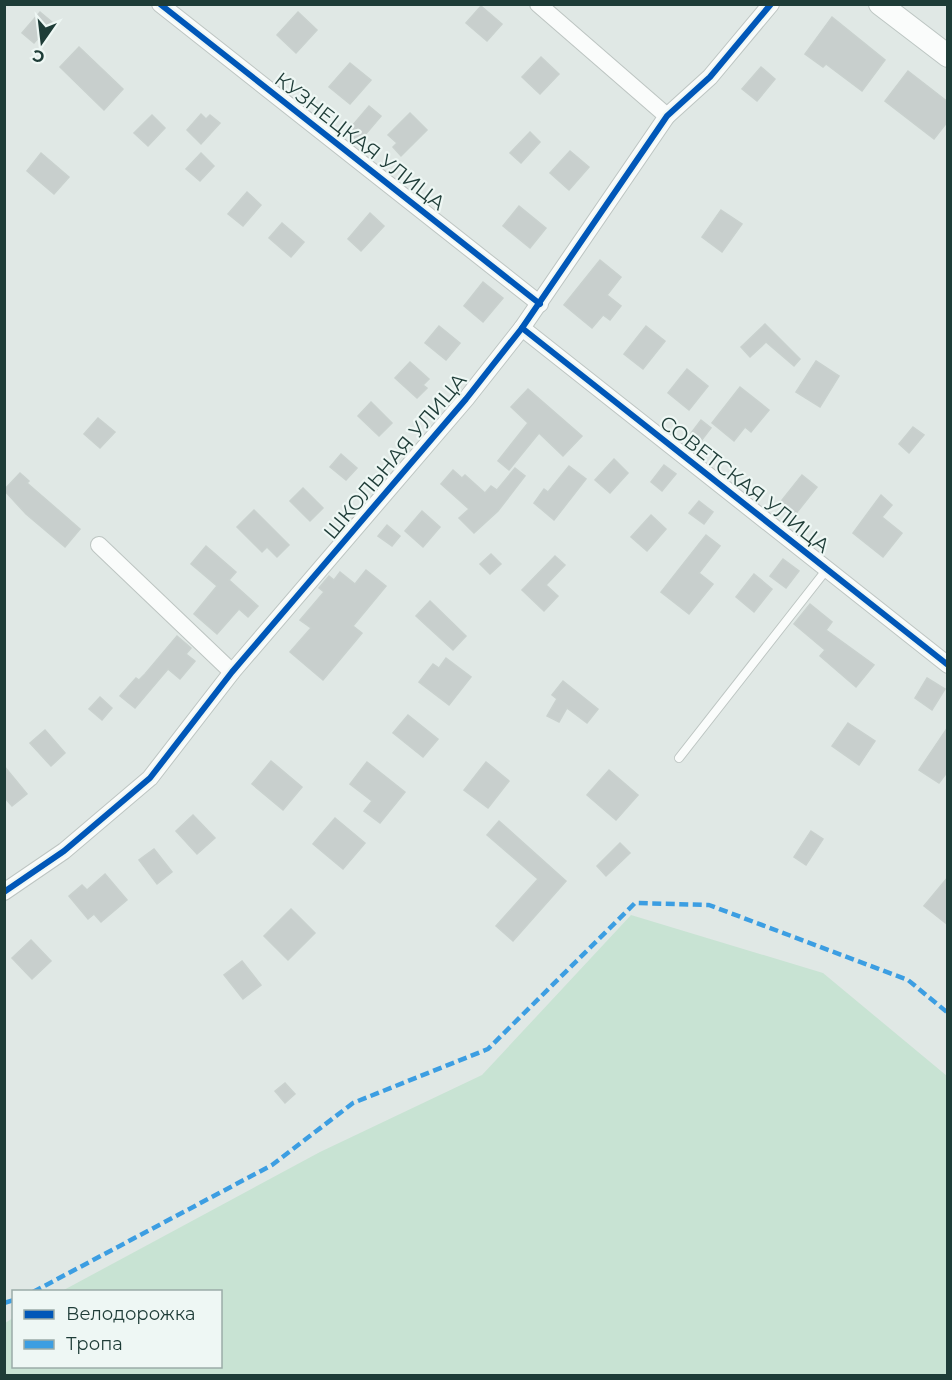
<svg xmlns="http://www.w3.org/2000/svg" width="952" height="1380" viewBox="0 0 952 1380" font-family="Montserrat,sans-serif">
  <style>
    .green { fill: #c8e3d3 }
    .building { fill: #c8cfcd; stroke: #c9d1ce; stroke-width: 1.5 }
    .lines { fill: none; stroke-linecap: round; stroke-linejoin: round }
    .lane-casing { stroke: #bdc5c2; stroke-width: 10 }
    .street-casing { stroke: #bdc5c2; stroke-width: 18 }
    .secondary-casing { stroke: #bdc6c3; stroke-width: 24 }
    .lane { stroke: #fafcfb; stroke-width: 8 }
    .street { stroke: #fafcfb; stroke-width: 16 }
    .secondary { stroke: #fafcfb; stroke-width: 22 }
    .quiet { stroke: #3c9ee2; stroke-width: 4.5; stroke-dasharray: 9 4.5; stroke-linecap: butt }
    .cycleway-casing { stroke: #eef7f4; stroke-width: 10 }
    .cycleway { stroke: #0057b8; stroke-width: 6 }
    .labels { text-anchor: middle; stroke-width: 4.5; stroke-linejoin: round; paint-order: stroke }
    .street-label { font-size: 20px; fill: #1e3c37; stroke: #eef7f4 }
  </style>
  <rect width="100%" height="100%" fill="#e0e8e5"/>
  <path class="green" d="M631,915L823,973L947,1076V1375H5V1323L13,1318L14,1366H220V1292L62,1291L320,1152L482,1075Z"/>
  <g class="building">
    <path d="M481,6L502,24L487,41L466,23Z"/>
    <path d="M40,12L52,22L34,43L22,33Z"/>
    <path d="M298,12L317,30L296,53L277,35Z"/>
    <path d="M832,17L885,60L862,91L826,64L823,67L805,54Z"/>
    <path d="M79,47L123,89L104,110L60,67Z"/>
    <path d="M541,57L559,74L540,94L522,77Z"/>
    <path d="M350,63L371,80L350,104L329,87Z"/>
    <path d="M761,67L775,79L757,101L742,89Z"/>
    <path d="M908,71L948,102V121L934,139L885,101Z"/>
    <path d="M369,106L381,116L359,142L347,132Z"/>
    <path d="M410,113L427,130L401,156L393,147L397,143L388,135Z"/>
    <path d="M201,114L206,119L210,115L220,123L201,144L187,130Z"/>
    <path d="M152,115L165,128L148,146L134,133Z"/>
    <path d="M530,132L540,142L521,163L510,153Z"/>
    <path d="M570,151L589,167L569,190L550,173Z"/>
    <path d="M41,153L69,177L54,194L27,171Z"/>
    <path d="M201,153L214,166L200,181L186,169Z"/>
    <path d="M247,192L261,205L243,226L228,214Z"/>
    <path d="M519,206L546,228L530,248L503,226Z"/>
    <path d="M721,210L742,224L722,252L702,237Z"/>
    <path d="M370,213L384,226L361,251L348,239Z"/>
    <path d="M282,223L304,242L291,257L269,238Z"/>
    <path d="M600,260L621,277L607,295L621,306L610,320L603,315L592,328L564,305Z"/>
    <path d="M483,282L503,298L483,322L464,306Z"/>
    <path d="M765,324L800,359L794,366L766,342L750,357L741,347Z"/>
    <path d="M439,326L460,343L446,360L425,343Z"/>
    <path d="M646,326L665,341L643,369L624,354Z"/>
    <path d="M816,361L839,376L820,407L796,392Z"/>
    <path d="M410,362L429,379L423,385L427,388L417,398L395,378Z"/>
    <path d="M687,369L708,386L689,410L668,393Z"/>
    <path d="M740,387L769,410L751,432L745,427L734,441L712,423Z"/>
    <path d="M528,389L582,436L563,456L539,433L509,470L498,461L528,423L511,407Z"/>
    <path d="M371,402L392,423L379,436L358,416Z"/>
    <path d="M98,418L115,432L100,448L84,434Z"/>
    <path d="M701,420L711,428L698,445L688,437Z"/>
    <path d="M913,427L924,435L909,453L899,444Z"/>
    <path d="M341,454L357,468L346,480L330,467Z"/>
    <path d="M614,459L628,473L610,493L595,480Z"/>
    <path d="M664,465L676,474L662,491L651,482Z"/>
    <path d="M569,466L586,479L554,520L534,503L544,489L548,492Z"/>
    <path d="M515,468L525,476L498,511L474,533L459,518L469,509L441,484L453,470L462,478L465,475L485,493L491,486L497,490Z"/>
    <path d="M20,473L29,481L27,483L80,529L65,547L26,514L4,490Z"/>
    <path d="M802,475L817,487L794,516L779,504Z"/>
    <path d="M303,488L323,508L310,521L290,501Z"/>
    <path d="M881,495L892,505L882,517L902,533L883,557L853,533Z"/>
    <path d="M699,501L713,512L704,524L689,513Z"/>
    <path d="M254,510L289,545L277,557L267,547L262,552L237,527Z"/>
    <path d="M422,511L440,527L423,547L405,531Z"/>
    <path d="M651,515L666,529L647,551L631,537Z"/>
    <path d="M387,525L400,536L392,546L378,536Z"/>
    <path d="M706,535L720,546L699,573L713,584L689,614L661,592Z"/>
    <path d="M206,546L236,572L229,580L258,606L248,617L239,609L217,634L194,614L217,586L191,564Z"/>
    <path d="M491,554L501,564L490,574L480,564Z"/>
    <path d="M555,556L565,565L546,585L558,596L544,611L522,590Z"/>
    <path d="M783,559L799,571L786,588L770,576Z"/>
    <path d="M366,570L386,586L353,626L362,633L323,680L290,652L311,628L300,620L324,592L319,588L329,576L334,580L340,572L355,584Z"/>
    <path d="M754,574L772,589L754,612L736,597Z"/>
    <path d="M430,601L466,636L453,650L416,616Z"/>
    <path d="M810,604L832,622L826,630L874,665L856,687L820,656L825,650L794,624Z"/>
    <path d="M177,636L191,648L186,654L195,661L180,679L168,669L135,708L120,696L136,678L139,680L145,674Z"/>
    <path d="M446,658L471,677L449,705L419,682L433,664L439,668Z"/>
    <path d="M927,678L945,689L932,710L915,698Z"/>
    <path d="M563,681L598,709L587,723L567,708L559,722L547,716L557,699L552,695Z"/>
    <path d="M100,697L112,708L102,720L89,709Z"/>
    <path d="M408,715L438,739L423,757L393,733Z"/>
    <path d="M848,723L875,741L859,765L832,746Z"/>
    <path d="M948,727V771L939,783L919,770Z"/>
    <path d="M45,730L65,753L51,766L30,743Z"/>
    <path d="M271,761L302,787L283,810L252,784Z"/>
    <path d="M367,762L405,792L380,823L364,811L372,801L350,784Z"/>
    <path d="M486,762L509,781L488,808L464,790Z"/>
    <path d="M4,766L27,794L12,806L4,797Z"/>
    <path d="M609,770L638,795L616,820L587,795Z"/>
    <path d="M193,815L215,838L197,854L176,831Z"/>
    <path d="M335,818L365,843L343,869L313,844Z"/>
    <path d="M499,821L566,881L513,941L496,926L538,879L487,835Z"/>
    <path d="M811,831L823,839L806,865L794,857Z"/>
    <path d="M620,843L630,853L606,876L597,866Z"/>
    <path d="M154,849L172,872L157,884L139,860Z"/>
    <path d="M105,874L127,900L101,922L94,914L88,919L69,896L82,885L87,890Z"/>
    <path d="M948,877V925L924,906Z"/>
    <path d="M291,909L315,933L288,960L264,936Z"/>
    <path d="M31,940L51,961L32,979L12,958Z"/>
    <path d="M242,961L261,985L243,999L224,975Z"/>
    <path d="M285,1083L295,1094L285,1103L275,1091Z"/>
  </g>
  <g class="lines">
    <defs>
      <path id="lane" d="M679,758L827,569"/>
      <g id="street">
        <path d="M160,4L540,304"/>
        <path d="M538,4L667,116"/>
        <path d="M522,328L948,665"/>
        <path d="M99,545L232,672"/>
        <path d="M4,892L64,851L150,778L232,672L466,399L522,328L667,116L710,77L771,4"/>
      </g>
      <path id="secondary" d="M880,4L948,56"/>
    </defs>
    <use href="#lane" class="lane-casing"/>
    <use href="#street" class="street-casing"/>
    <use href="#secondary" class="secondary-casing"/>
    <use href="#lane" class="lane"/>
    <use href="#street" class="street"/>
    <use href="#secondary" class="secondary"/>
    <g class="quiet">
      <path d="M33,1292L272,1165L353,1103L488,1049L635,903L709,905L908,980L948,1013"/>
      <path d="M4,1303L14,1300"/>
    </g>
    <defs>
      <g id="cycleway">
        <path d="M160,4L540,304"/>
        <path d="M522,328L948,665"/>
        <path d="M4,892L64,851L150,778L232,672L466,399L522,328L667,116L710,77L771,4"/>
      </g>
    </defs>
    <use href="#cycleway" class="cycleway-casing"/>
    <use href="#cycleway" class="cycleway"/>
  </g>
  <g class="labels">
    <g class="street-label">
      <text transform="translate(360 141) rotate(38)" y="7">КУЗНЕЦКАЯ УЛИЦА</text>
      <text transform="translate(395 456) rotate(-50)" y="7">ШКОЛЬНАЯ УЛИЦА</text>
      <text transform="translate(745 484) rotate(38)" y="7">СОВЕТСКАЯ УЛИЦА</text>
    </g>
  </g>
  <rect width="952" height="1380" fill="none" stroke="#1e3c37" stroke-width="12"/>
  <rect x="12" y="1290" width="210" height="78" fill="#eef7f4" stroke="#9baca8" stroke-width="1.5"/>
  <rect x="24" y="1310" width="30" height="9" fill="#0057b8" stroke="#9baca8" stroke-width="1.5"/>
  <text x="66" y="1320" font-size="18" fill="#1e3c37">Велодорожка</text>
  <rect x="24" y="1340" width="30" height="9" fill="#3c9ee2" stroke="#9baca8" stroke-width="1.5"/>
  <text x="66" y="1350" font-size="18" fill="#1e3c37">Тропа</text>
  <g transform="translate(42 42) rotate(194)" stroke="#eef7f4" stroke-width="4.5" paint-order="stroke">
  <path d="M0-4.5L10 22L0 15L-10 22Z" fill="#1e3c37"/>
  <text y="-9" font-size="16" font-weight="bold" text-anchor="middle" fill="#1e3c37">С</text>
  </g>
</svg>
